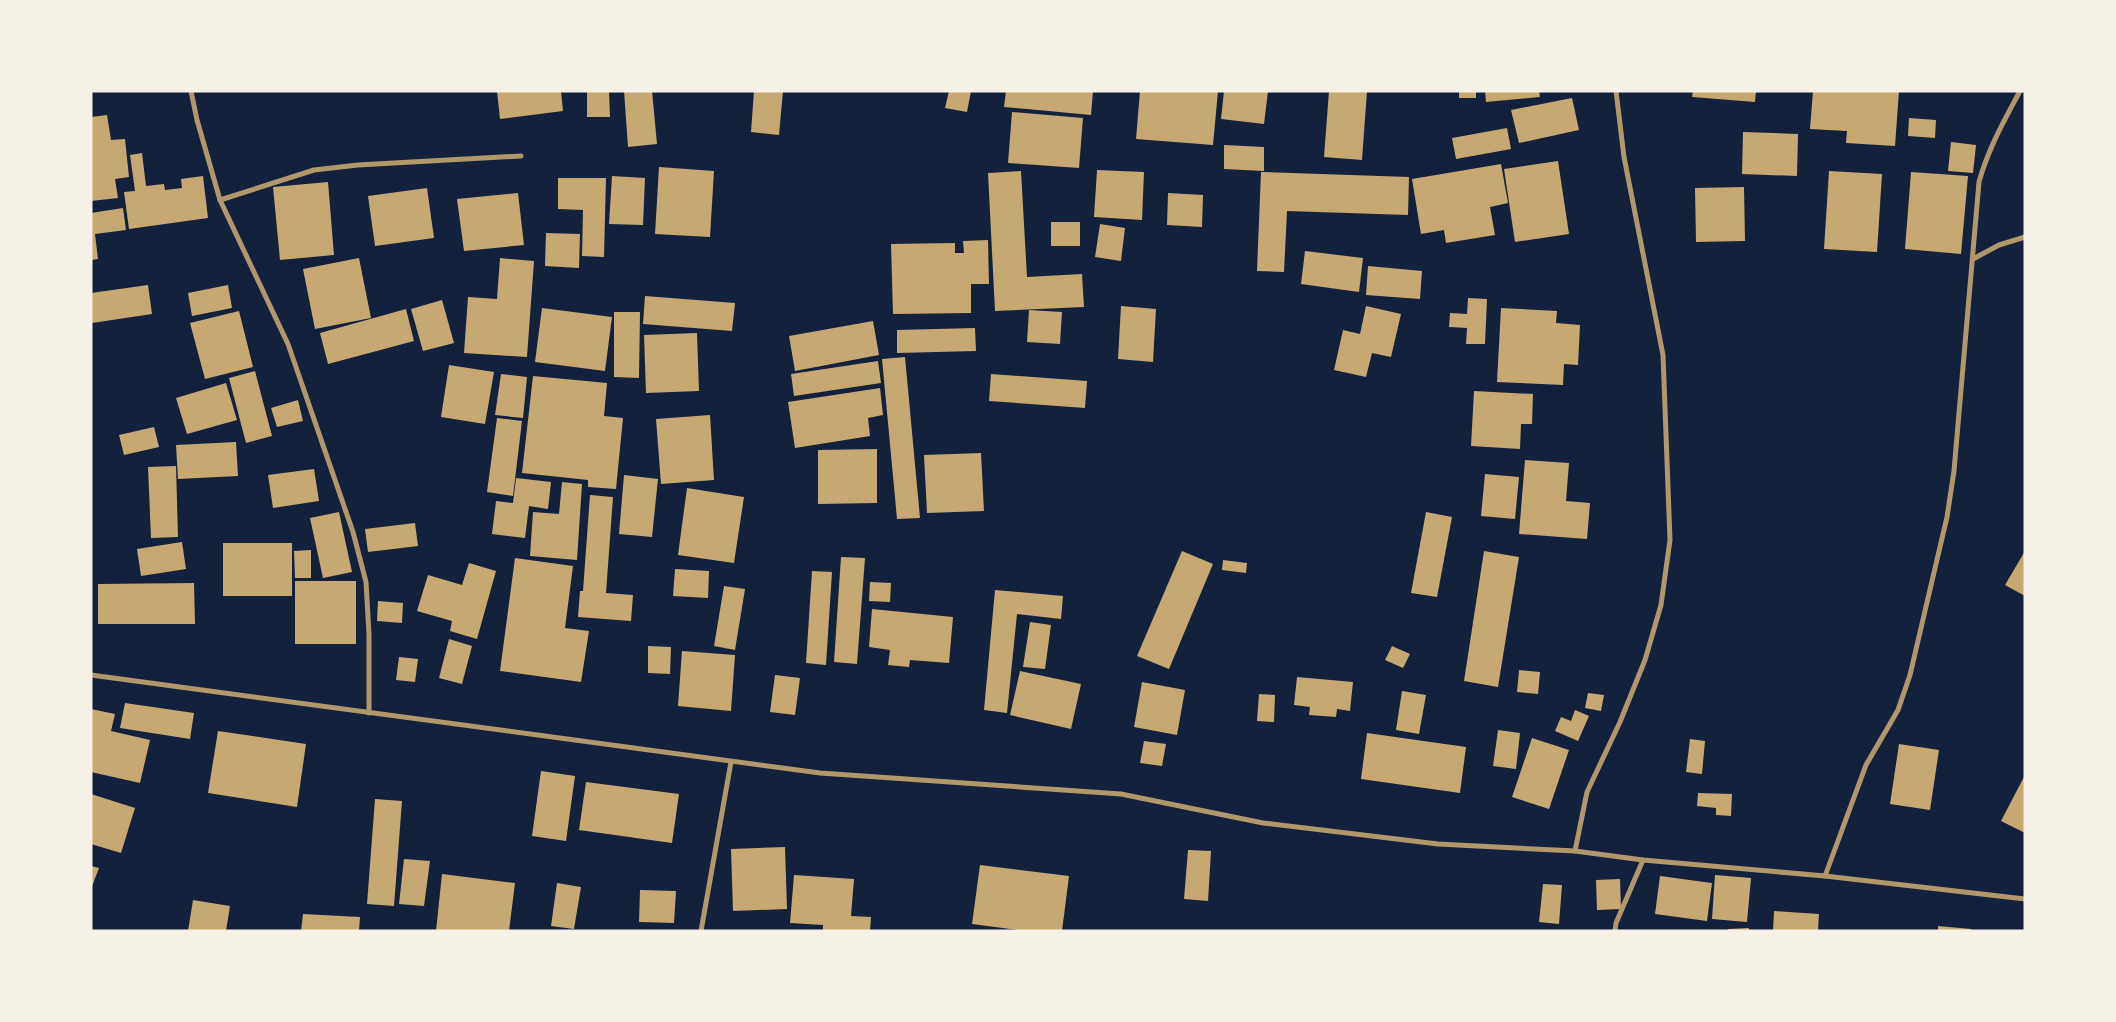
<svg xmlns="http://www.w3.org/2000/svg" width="2116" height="1022" viewBox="0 0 2116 1022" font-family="Figtree,sans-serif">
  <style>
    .building { fill: #c6a872 }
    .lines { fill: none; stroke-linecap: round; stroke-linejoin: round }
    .minor { stroke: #b1986c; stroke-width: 5 }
  </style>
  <rect width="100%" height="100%" fill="#14213d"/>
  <g class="building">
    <path d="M497,91H561L563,111L500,119Z"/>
    <path d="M587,91H609L610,117H587Z"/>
    <path d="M624,91H652L657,144L628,147Z"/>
    <path d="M754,91H783L779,135L751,132Z"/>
    <path d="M949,91H971L967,112L945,108Z"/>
    <path d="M1006,91H1093L1091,115L1004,107Z"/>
    <path d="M1140,91H1218L1213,145L1136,139Z"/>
    <path d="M1224,91H1268L1264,124L1221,119Z"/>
    <path d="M1329,91H1367L1362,160L1324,157Z"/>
    <rect x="1459" y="91" width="17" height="7"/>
    <path d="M1485,91H1539L1540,97L1486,102Z"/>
    <path d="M1693,91H1756L1755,102L1692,97Z"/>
    <path d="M1813,91H1899L1895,146L1846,143L1847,131L1810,129Z"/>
    <path d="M1572,98L1579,130L1519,143L1511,110Z"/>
    <path d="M1012,112L1083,118L1079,168L1008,163Z"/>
    <path d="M107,115L111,140L125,139L129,177L115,179L118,198L91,201V117Z"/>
    <path d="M1909,118L1936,120L1935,138L1908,136Z"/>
    <path d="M1507,128L1511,149L1456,159L1452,138Z"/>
    <path d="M1743,132L1798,134L1797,176L1742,174Z"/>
    <path d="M1951,142L1976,145L1973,173L1948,171Z"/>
    <path d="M1224,145L1264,147V171L1224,169Z"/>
    <path d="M142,153L146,186L164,184L165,190L182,188L181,179L203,176L208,218L129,229L124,192L135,191L130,155Z"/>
    <path d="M1558,161L1569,234L1515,242L1504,169Z"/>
    <path d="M1501,164L1508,203L1490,207L1495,235L1446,243L1444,230L1421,234L1412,179Z"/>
    <path d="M659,167L714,171L710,237L655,234Z"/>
    <path d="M1097,170L1144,172L1142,220L1094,217Z"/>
    <path d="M1021,171L1027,277L1082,274L1084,307L995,311L988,173Z"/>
    <path d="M1829,171L1882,174L1877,252L1824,249Z"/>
    <path d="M1261,172L1409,177L1408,215L1287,211L1284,272L1257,271Z"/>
    <path d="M1911,172L1968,176L1961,254L1905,249Z"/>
    <path d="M612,176L645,178L643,225L609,224Z"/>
    <path d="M558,178H606L604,257L582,256L583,210L558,209Z"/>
    <path d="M328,182L334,255L280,260L273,187Z"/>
    <path d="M1744,187L1745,241L1696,242L1695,188Z"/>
    <path d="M427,188L434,238L375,246L368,196Z"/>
    <path d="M518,193L524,245L464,251L457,199Z"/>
    <path d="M1168,193L1203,195L1202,227L1167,225Z"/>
    <path d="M123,208L126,230L95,234L98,259L91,260V213Z"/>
    <rect x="1051" y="222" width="29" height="24"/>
    <path d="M1100,224L1125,228L1121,261L1095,257Z"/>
    <path d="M546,233L580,234L579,268L545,266Z"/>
    <path d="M988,240L989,284H971V313L893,314L891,244L955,243V253H964L963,241Z"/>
    <path d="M1305,251L1363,258L1359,292L1301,284Z"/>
    <path d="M359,258L371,318L315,329L303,269Z"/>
    <path d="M500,258L534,261L527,357L464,353L468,297L497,299Z"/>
    <path d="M1368,266L1422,271L1420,299L1366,295Z"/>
    <path d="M148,285L152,314L92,323L91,293Z"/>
    <path d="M228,285L232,308L192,316L188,293Z"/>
    <path d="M645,296L735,303L732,331L643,324Z"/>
    <path d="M1468,298L1487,299L1485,344H1466L1467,328L1449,327L1450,313L1467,314Z"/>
    <path d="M442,300L454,343L423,351L411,309Z"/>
    <path d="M1121,306L1156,309L1153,362L1118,359Z"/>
    <path d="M1366,306L1401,314L1391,357L1372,353L1366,377L1334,370L1343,330L1360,334Z"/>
    <path d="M542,308L612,317L605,371L535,362Z"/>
    <path d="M1501,308L1557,311L1556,323L1580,325L1578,365L1564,364L1563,385L1497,382Z"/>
    <path d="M406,309L414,341L328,364L320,333Z"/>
    <path d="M1029,310L1062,312L1060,344L1027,342Z"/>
    <path d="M239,311L253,367L205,379L190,323Z"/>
    <path d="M614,312H640L639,378L614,377Z"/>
    <path d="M873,321L879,355L795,371L789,336Z"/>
    <path d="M975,328L976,351L897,353V330Z"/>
    <path d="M697,333L699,391L646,393L644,335Z"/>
    <path d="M905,357L920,518L897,519L882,359Z"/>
    <path d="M878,361L881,383L794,396L791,374Z"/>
    <path d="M449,365L494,372L485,424L441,417Z"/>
    <path d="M255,371L272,436L246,443L229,378Z"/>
    <path d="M501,374L527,377L523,418L495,415Z"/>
    <path d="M991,374L1087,381L1085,408L989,401Z"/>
    <path d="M533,376L607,383L604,416L623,418L616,489L588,487V480L522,473Z"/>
    <path d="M226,383L237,420L187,434L176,398Z"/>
    <path d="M880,388L883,415L868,418L870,436L795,448L788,402Z"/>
    <path d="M1474,391L1533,394L1532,424H1521L1520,449L1471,446Z"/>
    <path d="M298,400L303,421L277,427L271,408Z"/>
    <path d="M710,415L714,480L661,484L656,419Z"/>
    <path d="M497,418L522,421L513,496L487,492Z"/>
    <path d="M154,427L159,447L124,455L119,435Z"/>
    <path d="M236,442L238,476L178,479L176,445Z"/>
    <path d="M877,449V503L818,504V450Z"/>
    <path d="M981,453L984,511L927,513L924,455Z"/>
    <path d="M1525,460L1569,463L1566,501L1590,503L1587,539L1519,534Z"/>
    <path d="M176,466L178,537L151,538L148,467Z"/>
    <path d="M314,469L319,501L273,508L268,475Z"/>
    <path d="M1485,474L1519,477L1515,519L1481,516Z"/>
    <path d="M624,475L658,479L652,537L619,534Z"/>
    <path d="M516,478L551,482L548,509L529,506L525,538L492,534L496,501L513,503Z"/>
    <path d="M562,482L582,484L577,560L530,556L533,512L559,514Z"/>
    <path d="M687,488L744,497L734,563L678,555Z"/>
    <path d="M590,495L613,497L606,593L633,595L631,621L578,617L580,591H583Z"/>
    <path d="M339,512L352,572L323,578L310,518Z"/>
    <path d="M1426,512L1452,517L1437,597L1411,593Z"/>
    <path d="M415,523L418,546L368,552L365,529Z"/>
    <path d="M182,542L186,569L141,576L137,549Z"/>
    <rect x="223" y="543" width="69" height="53"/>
    <path d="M311,550V578H295L294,551Z"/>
    <path d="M1182,551L1213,564L1169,669L1137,656Z"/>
    <path d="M1484,551L1519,557L1498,687L1464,681Z"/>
    <path d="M2025,551V596L2005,585Z"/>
    <path d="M841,557L865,558L857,664L834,662Z"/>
    <path d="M515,558L573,566L565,628L589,631L581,682L500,671Z"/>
    <path d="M1223,560L1247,563L1246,573L1222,570Z"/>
    <path d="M469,563L496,571L477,639L450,631L452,621L417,611L428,575L462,585Z"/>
    <path d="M675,569L709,571L708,598L673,596Z"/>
    <path d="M812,571L832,572L826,665L806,663Z"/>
    <rect x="295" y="581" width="61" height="63"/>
    <path d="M870,582L891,583L890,602L869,601Z"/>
    <path d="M194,583L195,624H98V584Z"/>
    <path d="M724,586L745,589L735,650L714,646Z"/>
    <path d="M995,590L1063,596L1061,619L1017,614L1007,713L984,710Z"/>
    <path d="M378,601L403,603L402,623L377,621Z"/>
    <path d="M872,609L953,617L949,663L910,660L909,667L888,665L890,650L869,647Z"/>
    <path d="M1030,622L1051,625L1045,669L1023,667Z"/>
    <path d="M449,639L472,646L462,684L439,678Z"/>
    <path d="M648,646L671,647L670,674L648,673Z"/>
    <path d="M1392,646L1410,654L1403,668L1385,660Z"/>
    <path d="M682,651L735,655L731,711L678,706Z"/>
    <path d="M399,657L418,659L415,682L396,680Z"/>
    <path d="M1519,670L1540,672L1538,694L1517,692Z"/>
    <path d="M1020,671L1081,684L1071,729L1010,715Z"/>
    <path d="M775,675L800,678L795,715L770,712Z"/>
    <path d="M1297,677L1353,682L1350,711L1337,709L1336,717L1309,715L1310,707L1294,705Z"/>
    <path d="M1142,682L1185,690L1177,735L1134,727Z"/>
    <path d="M1402,691L1426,695L1419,734L1396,730Z"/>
    <path d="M1588,693L1604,695L1601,711L1585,708Z"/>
    <path d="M1259,694L1275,695L1274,722L1257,721Z"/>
    <path d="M125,703L194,713L190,739L120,728Z"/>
    <path d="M91,709L115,714L111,731L150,740L140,783L91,772Z"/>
    <path d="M1575,710L1589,716L1578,741L1555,731L1561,717L1571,721Z"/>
    <path d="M1498,730L1520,733L1516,769L1493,766Z"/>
    <path d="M218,731L306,744L297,807L208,793Z"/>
    <path d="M1367,733L1466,747L1460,793L1361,779Z"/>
    <path d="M1532,738L1569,750L1549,809L1512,797Z"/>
    <path d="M1690,739L1705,741L1702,774L1686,772Z"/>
    <path d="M1144,741L1166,744L1162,766L1140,763Z"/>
    <path d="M1899,744L1939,750L1930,810L1890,804Z"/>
    <path d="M541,771L575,776L566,841L532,836Z"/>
    <path d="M2025,775V833L2001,821Z"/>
    <path d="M586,782L679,794L672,843L579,830Z"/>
    <path d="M1698,793L1732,794L1731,816L1716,815V808L1697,806Z"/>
    <path d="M91,794L135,808L121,853L91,844Z"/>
    <path d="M375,799L402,801L394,906L367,904Z"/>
    <path d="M785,847L787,909L733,911L731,849Z"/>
    <path d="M1188,850L1211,851L1208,901L1184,899Z"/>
    <path d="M404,859L430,861L424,906L399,904Z"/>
    <path d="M980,865L1069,876L1062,931H1025L972,924Z"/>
    <path d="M91,866L99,868L91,889Z"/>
    <path d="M442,874L515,883L509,931H436Z"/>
    <path d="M794,875L854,879L851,916L871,917L870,931H823V925L790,923Z"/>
    <path d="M1715,875L1751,878L1747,922L1712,919Z"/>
    <path d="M1660,876L1712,883L1707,921L1655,914Z"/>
    <path d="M1620,879L1621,909L1597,910L1596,880Z"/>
    <path d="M557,883L581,887L574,929L551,926Z"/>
    <path d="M1543,884L1562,885L1559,924L1539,922Z"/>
    <path d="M640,890L676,891L674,923L639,922Z"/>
    <path d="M193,900L230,906L226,931H188Z"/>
    <path d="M1774,911L1819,914L1818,931H1773Z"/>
    <path d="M303,914L360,917L359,931H301Z"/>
    <path d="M1938,926L1971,929V931H1938Z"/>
    <path d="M1749,928V931H1728V929Z"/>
  </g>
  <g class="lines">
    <g class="minor">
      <path d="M191,91L197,120L220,200L288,344L353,532L366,582L369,634V713"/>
      <path d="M220,200L314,170L358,165L521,156"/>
      <path d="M1973,259L1999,245L2025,237"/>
      <path d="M91,675L820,773L1121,794L1263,823L1438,844L1575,851L1643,860L1825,876L2025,899"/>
      <path d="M1575,851L1587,792L1620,722L1645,660L1661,605L1670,540L1663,355L1624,157L1616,91"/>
      <path d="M1825,876L1866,765L1898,710L1910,675L1947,517L1954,471L1979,182C1988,149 2004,121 2020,91"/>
      <path d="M701,931L731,762"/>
      <path d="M1615,931L1616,923L1643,860"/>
    </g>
  </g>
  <rect width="2116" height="1022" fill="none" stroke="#f6f1e7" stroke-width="185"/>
</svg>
